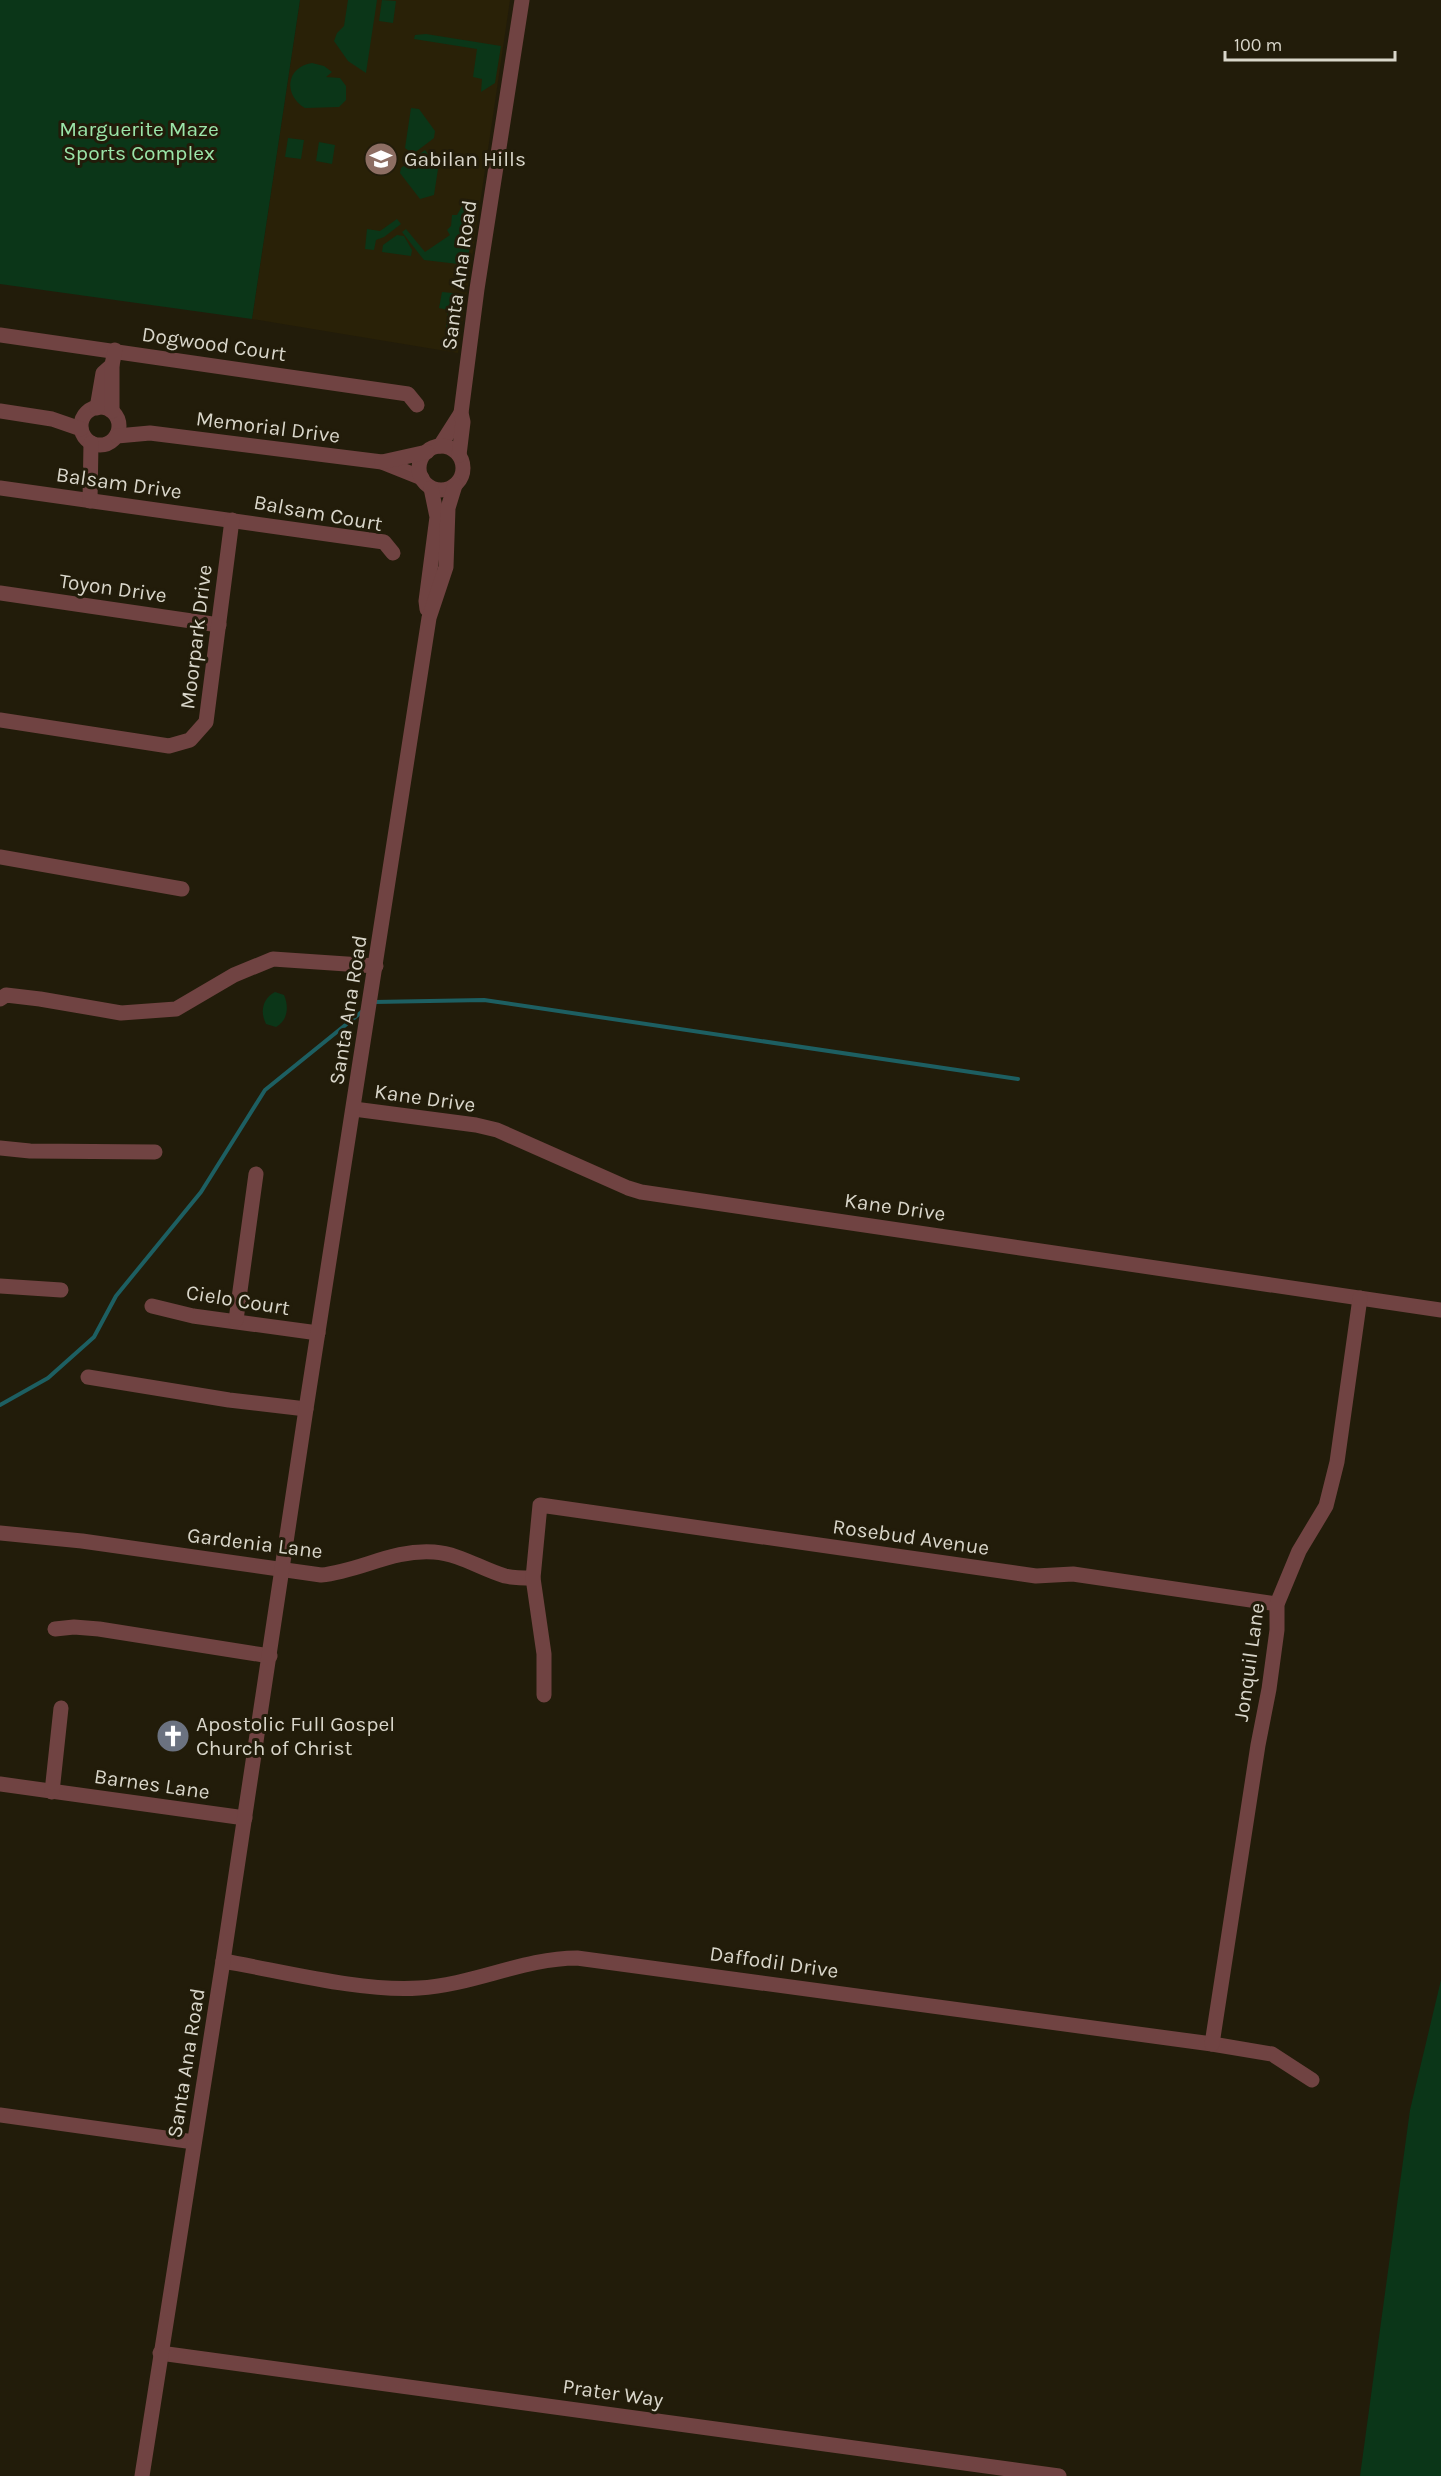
<svg xmlns="http://www.w3.org/2000/svg" width="1441" height="2476" viewBox="0 0 1441 2476" font-family="Karla,sans-serif">
  <style>
    .built { fill: #292107 }
    .green { fill: #0b3618 }
    .lines { fill: none; stroke-linecap: round; stroke-linejoin: round }
    .stream { stroke: #1d5f62; stroke-width: 4 }
    .minor { stroke: #704342; stroke-width: 15 }
    .labels { text-anchor: middle; stroke-width: 6; stroke-linejoin: round; paint-order: stroke }
    .park-label { font-size: 21px; fill: #9be5a9; stroke: #221c0a }
    .poi-label { font-size: 21px; fill: #d9d6ca; stroke: #221c0a; text-anchor: start }
    .street-label { font-size: 21px; fill: #d9d6ca; stroke: #221c0a }
  </style>
  <rect width="100%" height="100%" fill="#221c0a"/>
  <path class="built" d="M300,0H510L458,353L252,319Z"/>
  <g class="green">
    <path d="M0,0H300L252,319L0,284Z"/>
    <path d="M348,0H377L366,73L348,61L334,41L337,33L344,26Z"/>
    <path d="M382,0L396,1L393,23L379,21Z"/>
    <path d="M426,34L501,46L495,83L481,92L482,79L473,77L477,49L414,39L415,35Z"/>
    <path d="M312,63L324,66L332,72L326,77L340,78L346,86V100L339,107L305,108C283,95 286,67 312,63Z"/>
    <path d="M411,108L419,109L435,131L434,138L413,154L405,148Z"/>
    <path d="M288,138L304,140L301,159L285,157Z"/>
    <path d="M319,142L335,145L332,164L316,161Z"/>
    <path d="M425,150L438,169L434,195L420,199L400,173L401,168Z"/>
    <path d="M464,203L475,211L467,265L424,260L402,232L406,229L425,252L450,235L447,230L451,226L452,215H457Z"/>
    <path d="M397,219L401,224L384,237L376,240L374,250L365,249L367,229L380,231Z"/>
    <path d="M397,235L404,236L412,250L411,256L382,252L383,245Z"/>
    <path d="M442,292L463,294L457,329L446,328L448,310L439,308Z"/>
    <path d="M275,992L284,995C289,1007 288,1020 276,1027L266,1024C260,1012 262,999 275,992Z"/>
    <path d="M1441,1980V2476H1360L1410,2110Z"/>
  </g>
  <g class="lines">
    <g class="stream">
      <path d="M374,1002L484,1000L1018,1079"/>
      <path d="M0,1405L48,1378L94,1337L116,1296L201,1192L265,1090L364,1010"/>
    </g>
    <g class="minor">
      <path d="M0,335L408,394L417,405"/>
      <circle cx="100" cy="426" r="19"/>
      <path d="M97,408L103,373L112,365"/>
      <path d="M0,411L52,419L81,429"/>
      <path d="M112,411V365L115,350"/>
      <path d="M117,436L150,433L382,462L422,478"/>
      <path d="M440,446L461,413"/>
      <circle cx="441" cy="468" r="22"/>
      <path d="M459,455L463,422L461,413L477,289L522,0"/>
      <path d="M382,462L427,452"/>
      <path d="M0,488L384,542L393,553"/>
      <path d="M90,501L91,443"/>
      <path d="M0,593L219,625"/>
      <path d="M427,609L426,601L437,517L431,488"/>
      <path d="M0,720L169,746L190,740L206,722L232,520"/>
      <path d="M0,857L182,889"/>
      <path d="M0,999L6,995L40,999L121,1013L176,1009L234,975L273,959L376,966"/>
      <path d="M354,1109L476,1125L497,1130L628,1188L641,1192L1441,1310"/>
      <path d="M0,1148L30,1151L155,1152"/>
      <path d="M0,1286L61,1290"/>
      <path d="M152,1306L193,1316L318,1333"/>
      <path d="M236,1320L256,1174"/>
      <path d="M88,1377L229,1400L306,1409"/>
      <path d="M0,1533L82,1541L321,1575C361,1571 392,1549 434,1552C460,1554 481,1569 505,1576C514,1578 524,1578 533,1578"/>
      <path d="M55,1629L74,1627L99,1629L270,1656"/>
      <path d="M544,1695V1654L533,1578L540,1505L1036,1576L1073,1574L1277,1604"/>
      <path d="M0,1784L245,1818"/>
      <path d="M52,1792L61,1708"/>
      <path d="M223,1961C282,1971 361,1992 419,1988C473,1985 524,1958 577,1958L1212,2044L1272,2054L1312,2080"/>
      <path d="M1212,2044L1258,1745L1269,1689L1277,1630V1604L1299,1551L1326,1506L1337,1462L1360,1298"/>
      <path d="M0,2115L194,2142"/>
      <path d="M160,2353L1059,2476"/>
      <path d="M142,2476L223,1961L306,1409L429,618L446,567L448,508L455,485"/>
    </g>
  </g>
  <defs>
    <symbol id="school-disc" viewBox="-11 -11 22 22"><circle r="9.5" fill="#8d6e63" stroke="#221c0a"/><path d="M0-5L7-2L0 1L-7-2ZM-4 1L0 2.5L4 1V4Q0 6-4 4Z" fill="#fff"/></symbol>
    <symbol id="church-disc" viewBox="-11 -11 22 22"><circle r="9.5" fill="#6b7280" stroke="#221c0a"/><path d="M-1.2-6h2.4v3.5h3.3v2.4h-3.3V6h-2.4V-.1h-3.3v-2.4h3.3Z" fill="#fff"/></symbol>
  </defs>
  <g fill-rule="evenodd">
    <use href="#school-disc" x="362" y="140" width="38" height="38"/>
    <use href="#church-disc" x="154" y="1717" width="38" height="38"/>
  </g>
  <g class="labels">
    <g class="park-label">
      <text x="139" y="136">Marguerite Maze<tspan x="139" dy="24">Sports Complex</tspan></text>
    </g>
    <g class="poi-label">
      <text x="404" y="166">Gabilan Hills</text>
      <text x="196" y="1731">Apostolic Full Gospel<tspan x="196" dy="24">Church of Christ</tspan></text>
    </g>
    <g class="street-label">
      <text transform="translate(459 275) rotate(-82)" y="7">Santa Ana Road</text>
      <text transform="translate(214 344) rotate(8)" y="7">Dogwood Court</text>
      <text transform="translate(268 427) rotate(7)" y="7">Memorial Drive</text>
      <text transform="translate(119 483) rotate(8)" y="7">Balsam Drive</text>
      <text transform="translate(318 513) rotate(10)" y="7">Balsam Court</text>
      <text transform="translate(113 588) rotate(8)" y="7">Toyon Drive</text>
      <text transform="translate(196 637) rotate(-83)" y="7">Moorpark Drive</text>
      <text transform="translate(348 1010) rotate(-81)" y="7">Santa Ana Road</text>
      <text transform="translate(425 1098) rotate(8)" y="7">Kane Drive</text>
      <text transform="translate(895 1207) rotate(8)" y="7">Kane Drive</text>
      <text transform="translate(238 1300) rotate(9)" y="7">Cielo Court</text>
      <text transform="translate(911 1537) rotate(8)" y="7">Rosebud Avenue</text>
      <text transform="translate(255 1543) rotate(7)" y="7">Gardenia Lane</text>
      <text transform="translate(1249 1662) rotate(-82)" y="7">Jonquil Lane</text>
      <text transform="translate(152 1784) rotate(8)" y="7">Barnes Lane</text>
      <text transform="translate(774 1962) rotate(8)" y="7">Daffodil Drive</text>
      <text transform="translate(186 2063) rotate(-81)" y="7">Santa Ana Road</text>
      <text transform="translate(613 2393) rotate(8)" y="7">Prater Way</text>
    </g>
  </g>
  <path d="M1225 51v9h170v-9" fill="none" stroke="#d9d6ca" stroke-width="3"/>
  <text x="1234" y="51" font-size="18" fill="#d9d6ca" stroke="#221c0a" stroke-width="4.5" paint-order="stroke">100 m</text>
</svg>
